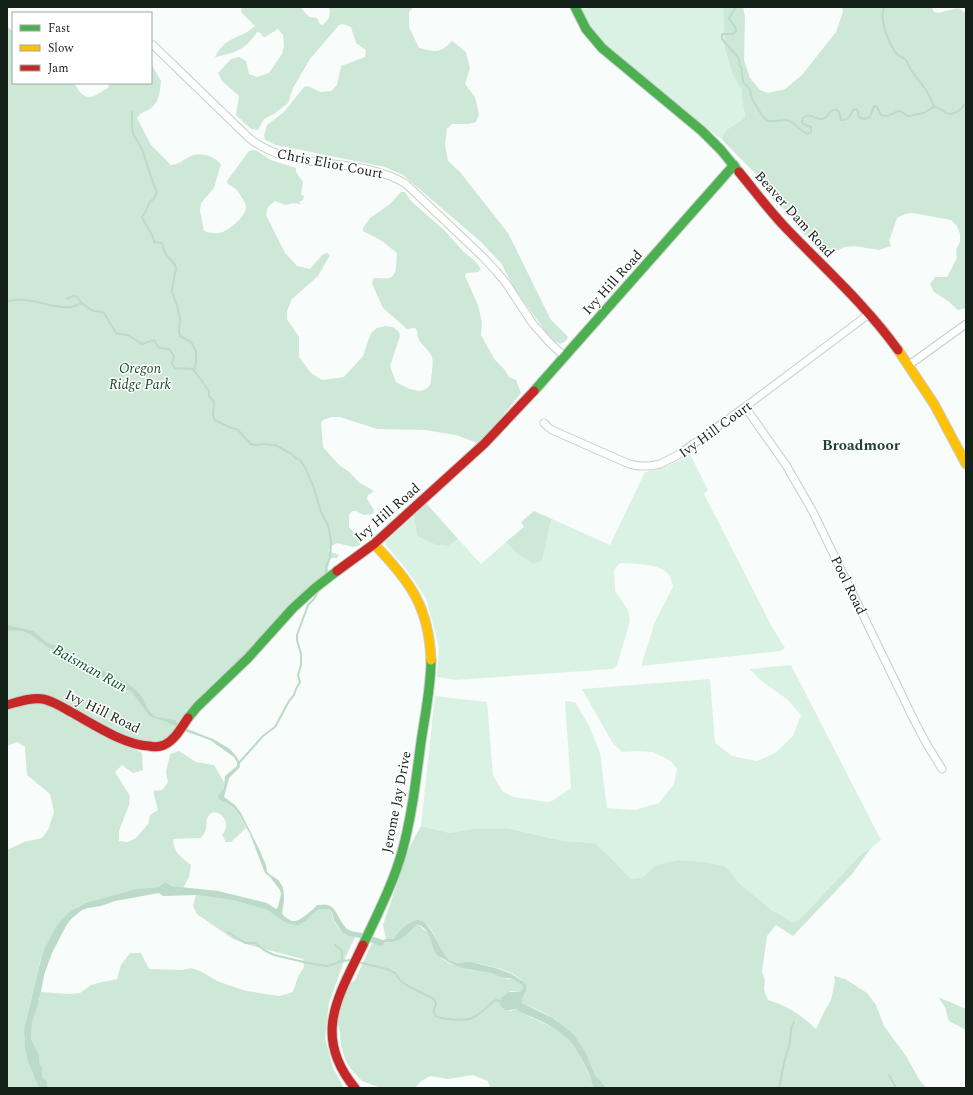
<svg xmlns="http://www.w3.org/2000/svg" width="973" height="1095" viewBox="0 0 973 1095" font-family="Spectral,serif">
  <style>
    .green { fill: #daf2e3 }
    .forest { fill: #cee8d7 }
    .water { fill: #bbdac7 }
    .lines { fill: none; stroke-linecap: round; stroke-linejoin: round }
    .stream { stroke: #bbdac7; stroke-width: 2 }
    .street-casing { stroke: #c6cfca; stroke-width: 9 }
    .fast-casing { stroke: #c6cfca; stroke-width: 11 }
    .slow-casing { stroke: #c6cfca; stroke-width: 11 }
    .jam-casing { stroke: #c6cfca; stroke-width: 11 }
    .street { stroke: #fefffe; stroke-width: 7 }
    .fast { stroke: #4caf50; stroke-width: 9 }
    .slow { stroke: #ffc107; stroke-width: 9 }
    .jam { stroke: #c62828; stroke-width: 9 }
    .labels { text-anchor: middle; stroke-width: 3; stroke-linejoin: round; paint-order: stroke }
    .street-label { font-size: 14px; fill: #132018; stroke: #fff }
    .park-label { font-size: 14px; font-style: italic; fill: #174a2f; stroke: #fff }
    .neighbourhood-label { font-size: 15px; font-weight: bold; fill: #224230; stroke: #fff }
    .water-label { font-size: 15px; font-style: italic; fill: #0a5533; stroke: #fff }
  </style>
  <rect width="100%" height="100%" fill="#f8fcfa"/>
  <g class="green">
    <path d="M579,7H723L725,49L732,73L742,91V99L745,116C740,125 724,126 722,139L717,136L666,96L609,48L588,25Z"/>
    <path d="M690,454L708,490L704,494L772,627L785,648L780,651L641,666L655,622L673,587C672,584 671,578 669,575C660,563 633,564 620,563L614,570L615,591L628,610L630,621L617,665L613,669L456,680L437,677L439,647L426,598L406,569L385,544L386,541L414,515L417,536L436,545L448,546L458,539L481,564L506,542L516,553L549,528L552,519L610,545L645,472C662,470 676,463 690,454Z"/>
    <path d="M791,665L881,840L871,848L862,853L799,920L793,922L773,911L740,884L726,867L710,863L656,865L643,877L631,879L611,858L595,843L563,841L507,828L473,829L450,833L421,826L435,696L487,702L493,775L502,791L513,797L547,802L552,801L571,788L565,701L575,702L589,726L600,753L607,808L635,810L659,803L674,784L677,769L671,761L653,752L638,751L622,752L612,742L582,689L710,679L715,743L732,756L757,761L775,753L793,736L801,715L788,700L759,679L750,669Z"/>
  </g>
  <g class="forest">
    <path d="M242,7H300L309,17L317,18L320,24L323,25L329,18L330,9L326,7H413L409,12V27L419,48C437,52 439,54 452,41L466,52L470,68L465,84L475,97L479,114L476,122L469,124H452L447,129L445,144L448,161L460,172L508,233L551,320L568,337L566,341L560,344L551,339L514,288L501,263L480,241L403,175L385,167L276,145L265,140L264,136L267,125L284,112L304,87L308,86L320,92L331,91L337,85L341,66L365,57L366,50L356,43L351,27L343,24L339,25L310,59L293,88L288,103L274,114L264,119L258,130L251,129L236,115L239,96L222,81L218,73L231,59L239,57L246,61L249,74L257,77L269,73L282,54L284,46L283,35L278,29L265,37L262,36L261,33L257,32C245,50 235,53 215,57C225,36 241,39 255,26L241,12Z"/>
    <path d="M723,7H743L745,17L744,60L750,78L760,90L768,93L785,89L802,75L836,32L843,12L842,7H932L934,12L938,13L958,8L966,13V308L958,310L948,301L934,292L930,284L935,277H947L957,258L956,250L960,242V234L957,226L951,220L913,213L905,214L897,218L889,241L891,246L879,250L854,246L845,247L834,252L828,260L797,227L789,213L774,201L760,178L725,143L722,139C724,126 740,125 745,116L742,99V91L732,73L725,49Z"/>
    <path d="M7,26L13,32V83H75C77,91 85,100 94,96C99,94 103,90 108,88L109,83H151V65L153,67L161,81C160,91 159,103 151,108C146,112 140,112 137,118L151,145L171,165C180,164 181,161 189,157C200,151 213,156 221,164L214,188L201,203L200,211L204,231C220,237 229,230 240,219C242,216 245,213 246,208C247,204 239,193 236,189C234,187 230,186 228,184L227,181L249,151L253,150L257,151L271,160L296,168V172L303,182L301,194L304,196L303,200L299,202L301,204L294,203L286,205L275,201L268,207L266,215L285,253L297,266L310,269L322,255L327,253L330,255L318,276L292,299L287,311V319L299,337V357L311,373L322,380L344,377L363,356L371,333L377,328L385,326L393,327L399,332L400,336L390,366L396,382C405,387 425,399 431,382C431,380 431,376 432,373C432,367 434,360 431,355C425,344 418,345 417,331L415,328L407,329L383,308L373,286L372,282L374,278C379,278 386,279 390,278C398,274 396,260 397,253L382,241L363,231V228L370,218L390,204L401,192H405L411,201L444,230L463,251L476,262L481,269L478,272L466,273L465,276L478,305L482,322L481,335L495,360L505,370L509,377L516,380L521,393L480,444L456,435L425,430L377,429L340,417H331L323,420L321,423L323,447L340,466L348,471L360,483L374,491L368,495L367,499L374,510L373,514L364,515L356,511H352L349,515V527L361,541L360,545L353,547L337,543L333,545L328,551L339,555L337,558H329L328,572L287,607L267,633L232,669L186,711L175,731L160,743H147L118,733L54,698L7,701Z"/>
    <path d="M426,503L458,539L448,546L436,545L417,536L414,515Z"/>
    <path d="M534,511L552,519L549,528L542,560L534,564L516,553L506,542L524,527L521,522Z"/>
    <path d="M20,703H38L61,708L142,753L143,770L133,773L122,765L115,772L130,796L129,805L119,831V841L128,842L136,838L148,824L150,815L158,810L153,791L162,790L168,782L166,772L170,754L179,751L196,762L214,765L224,782V788L219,794L220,800C234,804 240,816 246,828L231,842H226L222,835C224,833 226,829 226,827C228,819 217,808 210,814C205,819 207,823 206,829C205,833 203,835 201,838L173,839C174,853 181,857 191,865L189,877L183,888L171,886L167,883L159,887L141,889L85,903L79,906L60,921L44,949L41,958L24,1029L25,1048L39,1088H7V850L24,842L42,838L48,830L54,812L50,794L27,775L25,747L17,742L7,746V710Z"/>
    <path d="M421,826L450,833L473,829L507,828L563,841L595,843L611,858L631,879L643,877L656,865L679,860L710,863L726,867L740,884L773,911L793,922L799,920L862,853L871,848L852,874L793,936L776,925L767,936L762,972L765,980L764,990L768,1000C788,1006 801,1015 816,1029L824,1012L831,1000L835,981L834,976L845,979L867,993L876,1005L884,1026L906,1056L920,1081L927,1088H605V1086L595,1075L587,1055L556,1020L543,1012L522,1003V997L524,994L525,983C510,968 491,967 472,962C463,961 459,966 450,961C433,951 439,918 412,921L393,939H386L383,925L409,848Z"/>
    <path d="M196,895L232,900L267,910L286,922L306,921L319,909H329C332,912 332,913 333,918C336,928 344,935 355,937L346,956L329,1003L325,1038L333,1068L344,1088H47V1081L42,1077L40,1065L39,1063V1055L31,1039L32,1023L39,996L41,992L69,994L80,993L91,985L103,982L117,979L121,965L130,953H141L149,969L182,970L191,968L200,971L217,981L243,990L264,994L280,996L293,992L298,977L304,967L303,959L249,945L233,939L197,914L193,906Z"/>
    <path d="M418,924L429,934L436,954L450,964L472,971H480L500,975L508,979L511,978L522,985L523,988L520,992L511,991L499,1000L509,1011L517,1009L522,1013L558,1030L568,1039L578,1052L590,1077L594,1088H490L488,1081L473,1075L449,1079L430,1076L421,1081L415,1088H381L362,1081L350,1068L345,1059L341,1045L340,1032L336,1018L348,985L355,980L372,943L382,946L385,942C397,945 410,934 416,925Z"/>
    <path d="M938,997L966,1009V1030L949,1021L947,1015L945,1007Z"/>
  </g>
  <path class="water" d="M7,625L33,631L46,642L68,651L73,655L79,660L84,661L128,684L137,691L142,697L147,708L152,714L156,717L175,720L178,724L187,729L213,739L230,749L236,756L239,761L240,767L229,778L224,797L235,805L241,813L259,849L266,865L267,872C270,875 274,877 277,879C287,888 284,902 282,913C285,918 291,922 296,921C301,920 314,909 317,905C321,905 327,904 330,906C337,909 341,926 349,930C353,932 358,932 362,933C369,935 376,938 383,940L386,939H393C398,933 404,926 411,922C431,910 438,955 451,961C460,966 463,961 472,962C489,967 504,968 519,979C522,981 525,982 526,986C528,993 521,995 522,1003L553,1018L574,1035L587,1055L595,1075L605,1086V1088H594C592,1084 591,1080 590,1076C586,1068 582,1059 577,1051C565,1030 541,1021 520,1012L517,1009C505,1010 507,1014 499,1003L501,998L509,992H520L523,988L522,985L511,978C505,979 497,975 491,973C474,970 458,970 444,959C441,957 438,957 436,954C430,943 431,929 417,924C410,933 398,945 385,942L382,946H380L360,938L349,936L343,933L337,925L334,920L332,912L329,909H319L306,921L299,925H295L285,922L267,910L232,900L196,895L163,896L159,893L115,901L101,906L88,908L82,910L71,919L66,926L52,953L44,975L41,992L38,1000V1004L32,1023L31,1039L39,1055V1062L42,1068V1077L47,1081V1088H39L28,1061L25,1048L24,1029L41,959L44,949L56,927L60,921L71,911L85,903L137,889L159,887L166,882L171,886L218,891L267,903L276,909L278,907L281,894L280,890L270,877L265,873L250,834L240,816L233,807L227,803L220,800L218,798L219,794L224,788L225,776L237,766V762L234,757L210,740L185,731L165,721L151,717L148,714L131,691L77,664L65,652L49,648L30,634L22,631L7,630Z"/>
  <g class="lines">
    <g class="stream">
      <path d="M736,7L729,18C731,23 736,26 736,31L733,34H722V39L737,56L739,59L740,66L742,68C742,72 741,78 744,83C745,86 749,86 750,90C751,93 751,96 752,99C754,102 763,118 766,120C773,124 782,118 790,121C797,125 801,132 808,134L811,132V127L803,124L802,121L803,118L808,115C812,116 817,119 821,119C830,119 827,108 837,110L839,112L841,120C849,121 850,115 853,110L856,109L858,111L859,117C863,120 866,119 870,117L874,106L877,107L881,115C890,118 893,112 899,111C904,111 905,117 910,116C914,115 919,114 923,113C927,112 930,108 934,107C942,106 944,117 954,113C960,112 962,107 966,103"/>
      <path d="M884,7C879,19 888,41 895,52C897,56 901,56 905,59C908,62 909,66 911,70C920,83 929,91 934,107"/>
      <path d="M132,112V124L133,134L142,149L152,180L157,192L154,198L149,203L146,211L142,217L143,219L153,237L154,242L162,243L165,253L175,265L176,269L173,283L172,292L177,306L180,318L179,332L180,336L191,342L196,351V364L194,370"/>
      <path d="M67,299C77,293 76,297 83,304C85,306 91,310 94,311C97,312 101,311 104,313L116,333L119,334L128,335L142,344L154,340L159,348L169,349L174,356L172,364L175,368L193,369L209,391V396L214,402L213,416L215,420L231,428L237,429L251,444L255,445L265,444L275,445L286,451L292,454L294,457L301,461L307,471L310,480L313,485L321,512L328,525L331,541L330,558L326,567V574"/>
      <path d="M7,301C13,300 20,299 26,300C39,301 68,313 79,304H83"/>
      <path d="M238,764L263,736L275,727L289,701L294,695L296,689L300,682L298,675L301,665V654L297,640V635L308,605L314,599L317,593L323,587"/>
      <path d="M228,932L245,943H255L264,950L274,955L308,963L328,966L342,961L351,960"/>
      <path d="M335,945L342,951V961"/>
      <path d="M358,962L387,969L395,973L401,981L408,986L434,999L436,1004C435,1007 432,1011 435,1015C439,1020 466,1021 472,1018C480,1015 487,1006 494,1001L496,1000L501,1001"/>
      <path d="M889,1075L896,1088"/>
      <path d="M779,1088L784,1063L790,1042L791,1029L794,1022"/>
    </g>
    <defs>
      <g id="street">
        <path d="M153,45L248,137C291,174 358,154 406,184L483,257L496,271L506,283L533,324L550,343L564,356"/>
        <path d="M909,365L966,324"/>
        <path d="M745,407L786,465L813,512L913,718L926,743L942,769"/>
        <path d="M544,423L548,427L552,430L629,464L639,466H650L660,464L678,455L745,407L869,314"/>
      </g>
      <g id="fast">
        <path d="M575,7L586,29L602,48L702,131L721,150L739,172"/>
        <path d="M534,391L734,165"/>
        <path d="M188,718L197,707L248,658L293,608L315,588L337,571"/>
        <path d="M363,945C377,915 393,884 402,852C412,816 416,779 421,742C425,715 431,687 431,660"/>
      </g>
      <g id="slow">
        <path d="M898,350L934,404L966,464"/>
        <path d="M374,544C410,581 429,607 431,660"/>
      </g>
      <g id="jam">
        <path d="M739,172C754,190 768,209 784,226C823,267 865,304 898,350"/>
        <path d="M337,571L374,544L484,444L534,391"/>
        <path d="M7,705C18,702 31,697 43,699C53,701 62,707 71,712C93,724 124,745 149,746C154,747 159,747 164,745C175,740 181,728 188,718"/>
        <path d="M355,1088C312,1036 338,997 363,945"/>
      </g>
    </defs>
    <use href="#street" class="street-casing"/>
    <use href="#fast" class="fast-casing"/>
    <use href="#slow" class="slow-casing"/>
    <use href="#jam" class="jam-casing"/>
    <use href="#street" class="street"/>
    <use href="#fast" class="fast"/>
    <use href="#slow" class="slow"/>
    <use href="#jam" class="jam"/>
  </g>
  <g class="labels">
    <g class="street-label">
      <text transform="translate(330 163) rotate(11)" y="5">Chris Eliot Court</text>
      <text transform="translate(795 214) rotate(48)" y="5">Beaver Dam Road</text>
      <text transform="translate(612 282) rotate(-48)" y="5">Ivy Hill Road</text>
      <text transform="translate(715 429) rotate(-36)" y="5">Ivy Hill Court</text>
      <text transform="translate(387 512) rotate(-41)" y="5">Ivy Hill Road</text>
      <text transform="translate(849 585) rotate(64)" y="5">Pool Road</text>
      <text transform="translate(103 711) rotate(26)" y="5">Ivy Hill Road</text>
      <text transform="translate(396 802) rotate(-79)" y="5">Jerome Jay Drive</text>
    </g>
    <g class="park-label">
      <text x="140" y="373">Oregon<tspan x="140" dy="16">Ridge Park</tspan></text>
    </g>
    <g class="neighbourhood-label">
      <text x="861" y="450">Broadmoor</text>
    </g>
    <g class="water-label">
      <text transform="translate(90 668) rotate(29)" y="5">Baisman Run</text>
    </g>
  </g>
  <rect width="973" height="1095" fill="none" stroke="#132018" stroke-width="16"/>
  <rect x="12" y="12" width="140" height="72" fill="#ffffff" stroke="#a1a6a3"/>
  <rect x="20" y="25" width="20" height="6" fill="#4caf50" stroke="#a1a6a3"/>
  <text x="48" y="32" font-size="12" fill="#132018">Fast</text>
  <rect x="20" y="45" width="20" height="6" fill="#ffc107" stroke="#a1a6a3"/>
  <text x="48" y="52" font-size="12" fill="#132018">Slow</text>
  <rect x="20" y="65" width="20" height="6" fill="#c62828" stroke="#a1a6a3"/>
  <text x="48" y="72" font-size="12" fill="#132018">Jam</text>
</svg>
